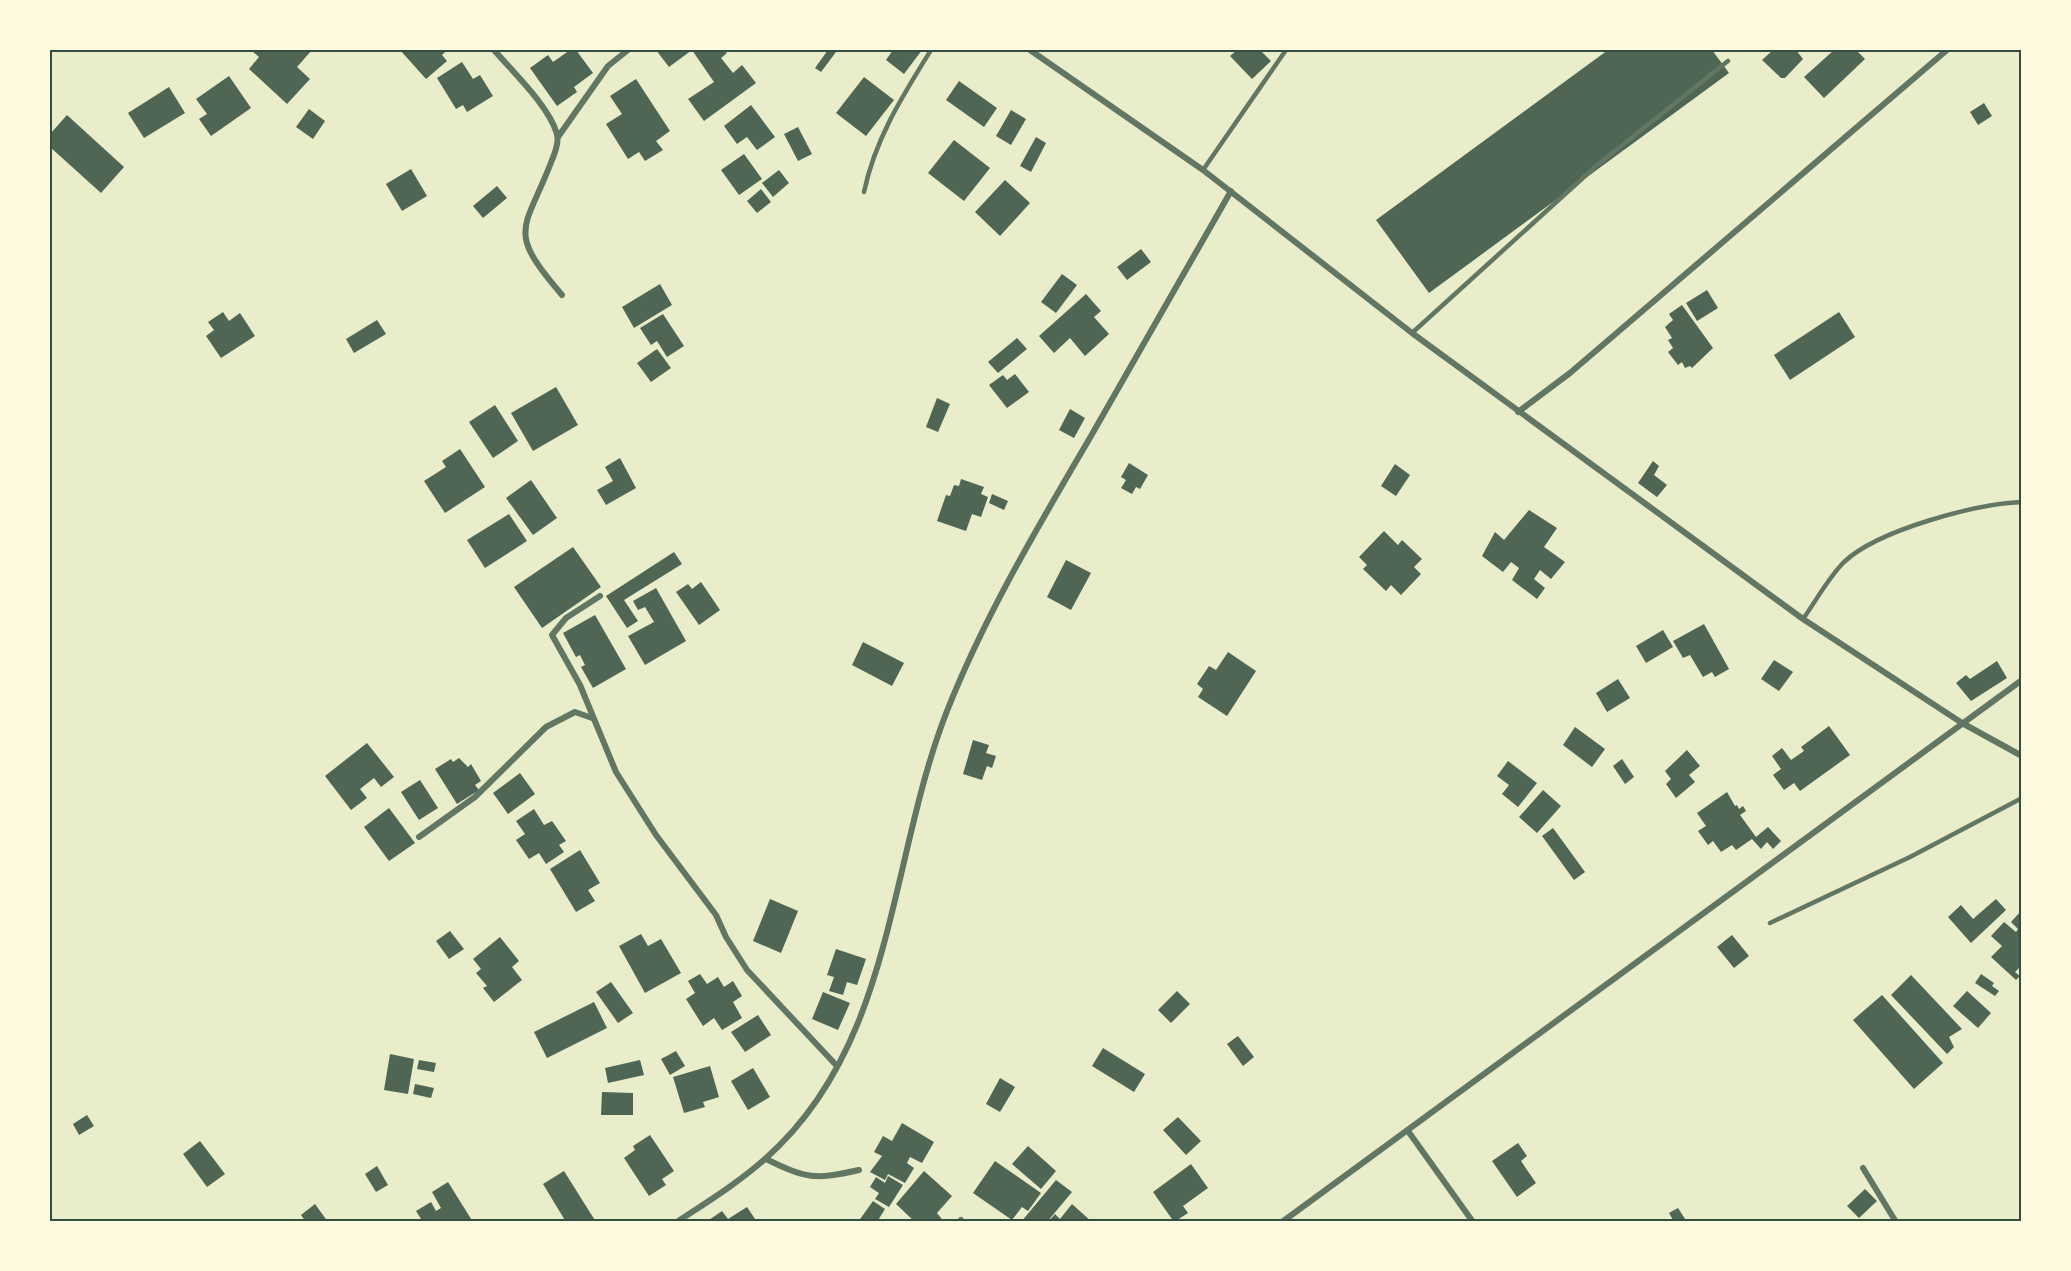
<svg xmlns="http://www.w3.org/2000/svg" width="2071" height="1271" viewBox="0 0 2071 1271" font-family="Signika,sans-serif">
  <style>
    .building { fill: #4f6655 }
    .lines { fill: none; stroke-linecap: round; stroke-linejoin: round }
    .service { stroke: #617663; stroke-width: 4.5 }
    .minor { stroke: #617663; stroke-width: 6 }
    .neatline { fill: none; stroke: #344e41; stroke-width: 2 }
  </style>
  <rect width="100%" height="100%" fill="#e9edc9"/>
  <g class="building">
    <path d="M255,50H312L297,67L310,79L287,104L249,69L259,57L253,52Z"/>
    <path d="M400,50H447L442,55L447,61L426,79Z"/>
    <path d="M570,50H576L593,73L574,87L577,92L557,106L530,68L548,55L553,62Z"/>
    <path d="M656,50H724L727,53L721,58L733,73L742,65L756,83L704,121L688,99L714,82L692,50L669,67Z"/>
    <path d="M828,50L836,52L821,72L815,68Z"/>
    <path d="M893,50H922L904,74L886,60Z"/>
    <path d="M1237,50H1260L1271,61L1252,79L1230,56Z"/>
    <path d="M1608,50H1712L1729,73L1429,293L1376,220Z"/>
    <path d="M1773,50H1796L1803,59L1785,78H1781L1762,60Z"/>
    <path d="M1834,50H1856L1865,59L1824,98L1804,77Z"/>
    <path d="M462,62L473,79L480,75L493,96L467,112L463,105L456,109L437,78Z"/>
    <path d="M229,76L251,108L211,136L199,119L207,114L196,99Z"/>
    <path d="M864,77L894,100L866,136L836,113Z"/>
    <path d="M636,79L670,131L656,141L663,150L645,161L639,152L628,159L606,124L622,114L610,96Z"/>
    <path d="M959,81L997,108L984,127L946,100Z"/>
    <path d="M169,87L185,113L144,138L128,113Z"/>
    <path d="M1984,103L1992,116L1978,125L1970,112Z"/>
    <path d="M751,105L775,137L757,150L747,137L737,144L724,126Z"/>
    <path d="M309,109L325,121L313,139L296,127Z"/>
    <path d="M1011,110L1026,119L1011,145L996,136Z"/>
    <path d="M67,115L124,167L101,193L50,147V134Z"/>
    <path d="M798,127L812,154L798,161L784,134Z"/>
    <path d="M1036,137L1046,143L1031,172L1020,166Z"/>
    <path d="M954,140L990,168L964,201L928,173Z"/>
    <path d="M744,154L762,179L739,195L721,170Z"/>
    <path d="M411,169L427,196L402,211L386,184Z"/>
    <path d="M779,170L789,183L773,197L762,183Z"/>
    <path d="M1005,180L1030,203L1000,236L975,212Z"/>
    <path d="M497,186L507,198L483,218L473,206Z"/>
    <path d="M761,189L771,202L757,213L747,201Z"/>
    <path d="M1141,249L1151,262L1127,280L1117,267Z"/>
    <path d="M1062,274L1077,285L1056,313L1041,302Z"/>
    <path d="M660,284L672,305L634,328L622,307Z"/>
    <path d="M1707,290L1718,308L1697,321L1686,303Z"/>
    <path d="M1086,294L1101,311L1094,317L1109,334L1085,356L1070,338L1054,353L1039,336Z"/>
    <path d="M1682,305L1713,348L1692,368L1690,366L1685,368L1682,362L1678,365L1668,352L1673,348L1668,340L1672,338L1665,327L1673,320L1669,314Z"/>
    <path d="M223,312L229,321L240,313L255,336L221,358L206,336L214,330L208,322Z"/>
    <path d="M1839,312L1855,337L1790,380L1774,355Z"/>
    <path d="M663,314L684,346L667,357L657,341L651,345L640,328Z"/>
    <path d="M377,320L386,334L354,353L346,339Z"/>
    <path d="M1017,338L1027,349L998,373L988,362Z"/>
    <path d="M657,349L671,368L651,382L637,363Z"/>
    <path d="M1015,374L1029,392L1007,408L989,385L1003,375L1007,380Z"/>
    <path d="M556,387L578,425L533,451L511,413Z"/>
    <path d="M937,398L950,404L938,432L926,427Z"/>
    <path d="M495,405L518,441L493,458L469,422Z"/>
    <path d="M1070,409L1085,418L1074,438L1059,430Z"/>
    <path d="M460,449L485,487L445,513L424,481L446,467L442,461Z"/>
    <path d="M620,458L636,488L606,505L597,490L613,481L605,467Z"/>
    <path d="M1653,461L1659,466L1654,475L1667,485L1657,497L1638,483Z"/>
    <path d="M1129,463L1148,475L1140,489L1136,487L1132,494L1121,488L1126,480L1121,477Z"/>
    <path d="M1395,464L1410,475L1396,496L1381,486Z"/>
    <path d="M961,479L984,487L981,494L988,497L981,517L972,514L966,531L937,521L946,495L950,496L954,485L959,486Z"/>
    <path d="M531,480L557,518L533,535L506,498Z"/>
    <path d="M992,494L1008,501L1004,510L989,503Z"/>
    <path d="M1529,510L1557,528L1544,547L1565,562L1551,579L1540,570L1534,579L1545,588L1537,599L1512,580L1519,568L1511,562L1503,572L1482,556L1495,532L1504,540Z"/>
    <path d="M509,514L527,541L485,568L467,540Z"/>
    <path d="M1384,531L1398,545L1402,540L1422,559L1414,567L1421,574L1401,595L1391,585L1386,591L1363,569L1367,565L1359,557Z"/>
    <path d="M573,547L601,587L542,628L514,587Z"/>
    <path d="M674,552L682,564L624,600L638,621L627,628L606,596Z"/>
    <path d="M1066,560L1091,573L1071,610L1047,597Z"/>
    <path d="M701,582L720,610L699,625L676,592L688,584L692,589Z"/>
    <path d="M656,588L686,641L645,665L628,636L654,622L645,607L638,610L633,601Z"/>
    <path d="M595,615L626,669L593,688L581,667L585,665L580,655L576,657L563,633Z"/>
    <path d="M1704,624L1729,669L1715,677L1712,672L1703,677L1690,655L1683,658L1673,641Z"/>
    <path d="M1663,630L1673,647L1646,663L1636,646Z"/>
    <path d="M863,642L904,663L892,686L852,665Z"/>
    <path d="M1228,652L1256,671L1227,716L1198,697L1203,689L1197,684L1209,666L1216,670Z"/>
    <path d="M1774,660L1793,672L1779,691L1761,679Z"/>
    <path d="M1997,661L2007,678L1971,701L1956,683L1966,675L1970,679Z"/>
    <path d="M1618,679L1630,698L1607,712L1596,693Z"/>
    <path d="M1829,726L1850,755L1800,791L1794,783L1784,790L1773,775L1781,769L1772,756L1782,748L1791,760L1804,751L1801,747Z"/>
    <path d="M1575,727L1605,749L1592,767L1563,745Z"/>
    <path d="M973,740L989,745L986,753L996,756L992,768L987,766L982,780L963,774Z"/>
    <path d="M367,743L394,777L381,787L374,778L360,789L367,798L351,810L325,776Z"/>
    <path d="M1687,750L1700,766L1689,775L1695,782L1676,798L1666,784L1671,779L1665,771Z"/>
    <path d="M459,758L468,767L471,764L481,781L475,785L479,790L457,804L435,769L451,759L453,762Z"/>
    <path d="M1622,759L1634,777L1625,784L1613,766Z"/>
    <path d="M1508,761L1537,783L1518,807L1502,794L1509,785L1497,776Z"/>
    <path d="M520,773L535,794L508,814L493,793Z"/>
    <path d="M420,780L438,808L419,820L401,792Z"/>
    <path d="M1543,790L1561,806L1537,833L1519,817Z"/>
    <path d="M1727,792L1735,806L1737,805L1739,809L1743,806L1746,811L1740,815L1756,837L1768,827L1781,841L1773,849L1767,842L1761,849L1752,839L1736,850L1732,845L1721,852L1713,841L1708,845L1698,831L1706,826L1697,813Z"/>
    <path d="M389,808L415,843L389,861L364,827Z"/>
    <path d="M534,809L544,825L552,821L566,841L559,845L564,852L546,864L539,853L529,859L516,840L525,834L516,821Z"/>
    <path d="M1553,828L1585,872L1574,880L1542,836Z"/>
    <path d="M580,850L600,883L588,890L595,901L576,912L550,869Z"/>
    <path d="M770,899L798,911L781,953L753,941Z"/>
    <path d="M1996,899L2006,910L1971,943L1948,917L1961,905L1973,919Z"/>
    <path d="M2022,910V965L2015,972L2020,976L2016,980L1991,957L2002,946L1991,936L2004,922L2016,932L2018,929L2011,922Z"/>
    <path d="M450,931L464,949L449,959L436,941Z"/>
    <path d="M641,934L648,946L661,939L681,973L645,993L619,946Z"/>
    <path d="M1732,935L1749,956L1734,968L1717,947Z"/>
    <path d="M500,937L519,961L512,967L522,980L494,1002L483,988L487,986L476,973L481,969L473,959Z"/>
    <path d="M836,949L866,959L857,985L847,982L843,995L829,991L834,977L827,975Z"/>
    <path d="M700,974L707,984L718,977L724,987L733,981L742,996L733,1002L742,1018L722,1030L714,1018L703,1026L686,999L695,993L688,981Z"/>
    <path d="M1981,974L1994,983L1992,986L1999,991L1995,996L1975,983Z"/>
    <path d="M1911,975L1962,1029L1949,1037L1954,1047L1947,1054L1891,995Z"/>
    <path d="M611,982L633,1013L618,1023L596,992Z"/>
    <path d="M1177,991L1190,1004L1171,1023L1158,1010Z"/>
    <path d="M1967,991L1991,1013L1978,1028L1953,1006Z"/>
    <path d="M823,992L850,1003L838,1030L812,1019Z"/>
    <path d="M1882,995L1943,1063L1914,1089L1853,1020Z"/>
    <path d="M594,1002L607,1028L547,1058L534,1032Z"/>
    <path d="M758,1015L771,1035L745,1052L731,1032Z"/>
    <path d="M1238,1036L1254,1057L1243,1066L1227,1044Z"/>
    <path d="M1103,1048L1145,1074L1134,1092L1092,1066Z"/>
    <path d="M676,1051L685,1066L670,1075L661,1059Z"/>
    <path d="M390,1054L414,1059L408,1094L384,1090Z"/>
    <path d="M419,1060L436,1063L434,1072L417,1069Z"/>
    <path d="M640,1060L644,1075L608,1083L605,1068Z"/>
    <path d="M710,1066L719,1097L703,1102L705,1107L684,1113L673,1077Z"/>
    <path d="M753,1068L770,1097L748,1110L731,1081Z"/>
    <path d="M1000,1078L1015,1087L1000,1112L986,1104Z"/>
    <path d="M415,1084L434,1088L431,1098L413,1094Z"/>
    <path d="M602,1092L633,1093V1115H601Z"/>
    <path d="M87,1115L94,1126L79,1135L73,1124Z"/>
    <path d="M1178,1117L1201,1141L1186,1155L1163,1130Z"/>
    <path d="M902,1123L934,1142L922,1163L910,1157L907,1163L914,1168L905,1183L888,1174L885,1180L870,1172L882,1156L874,1152L883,1136L892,1141Z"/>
    <path d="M650,1135L674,1171L662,1179L666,1185L649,1196L624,1158L635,1150L633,1146Z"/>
    <path d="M200,1141L225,1174L207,1187L183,1154Z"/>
    <path d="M1518,1143L1527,1156L1521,1161L1536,1183L1517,1197L1492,1161Z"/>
    <path d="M1028,1146L1056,1171L1041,1189L1012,1164Z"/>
    <path d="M995,1161L1041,1193L1028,1211L1022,1207L1012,1220L973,1193Z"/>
    <path d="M1191,1164L1208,1188L1183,1206L1188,1213L1174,1222L1153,1192Z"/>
    <path d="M377,1166L388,1185L376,1192L365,1174Z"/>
    <path d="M564,1171L596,1222H566L543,1184Z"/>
    <path d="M924,1171L952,1196L937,1213L944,1222H915L896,1204Z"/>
    <path d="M888,1176L903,1185L889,1207L875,1199L879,1193L870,1187L876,1177L885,1183Z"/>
    <path d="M1056,1180L1072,1192L1047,1222H1021Z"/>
    <path d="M448,1182L473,1222H423L416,1211L431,1202L436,1211L441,1208L432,1192Z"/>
    <path d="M1865,1189L1877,1201L1859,1218L1847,1206Z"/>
    <path d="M873,1201L885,1209L877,1222H858Z"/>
    <path d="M315,1204L328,1222H306L301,1215Z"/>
    <path d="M1072,1204L1092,1222H1048L1055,1214L1060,1219Z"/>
    <path d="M747,1207L757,1222H706L722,1211L728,1219Z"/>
    <path d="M1678,1208L1687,1222H1674L1669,1213Z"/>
  </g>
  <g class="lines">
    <g class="service">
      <path d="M1203,170L1286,50"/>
      <path d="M864,192C875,139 903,95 931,50"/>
      <path d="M1412,333L1596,166L1728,61"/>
      <path d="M1803,619C1816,601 1828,578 1844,562C1878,530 1975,504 2022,502"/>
      <path d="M1770,923L1910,857L2022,798"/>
    </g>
    <g class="minor">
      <path d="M494,50C513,72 549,106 557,134C559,142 555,153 552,160C525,231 505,229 562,295"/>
      <path d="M1030,50L1203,170L1412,333L1803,619L1962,723L2022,756"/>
      <path d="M558,137L608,66L628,50"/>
      <path d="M1518,412L1570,373L1947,50"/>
      <path d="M600,596L566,618L552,635L580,685L616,772L656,835L716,915L726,937L747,970L836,1065"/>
      <path d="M419,837L475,797L546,727L575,712L592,718"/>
      <path d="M1408,1131L1473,1222"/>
      <path d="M766,1159C807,1179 814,1180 859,1170"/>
      <path d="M1863,1168L1896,1222"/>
      <path d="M961,1220L962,1222"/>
      <path d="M677,1222C707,1202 738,1183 765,1159C895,1045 888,861 947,711C985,615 1039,525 1091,436C1138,355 1184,273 1231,191"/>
      <path d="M1282,1222L2022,680"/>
    </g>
  </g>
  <rect width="2071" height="1271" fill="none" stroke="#fefae0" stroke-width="102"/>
  <rect x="51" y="51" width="1969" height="1169" class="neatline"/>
</svg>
